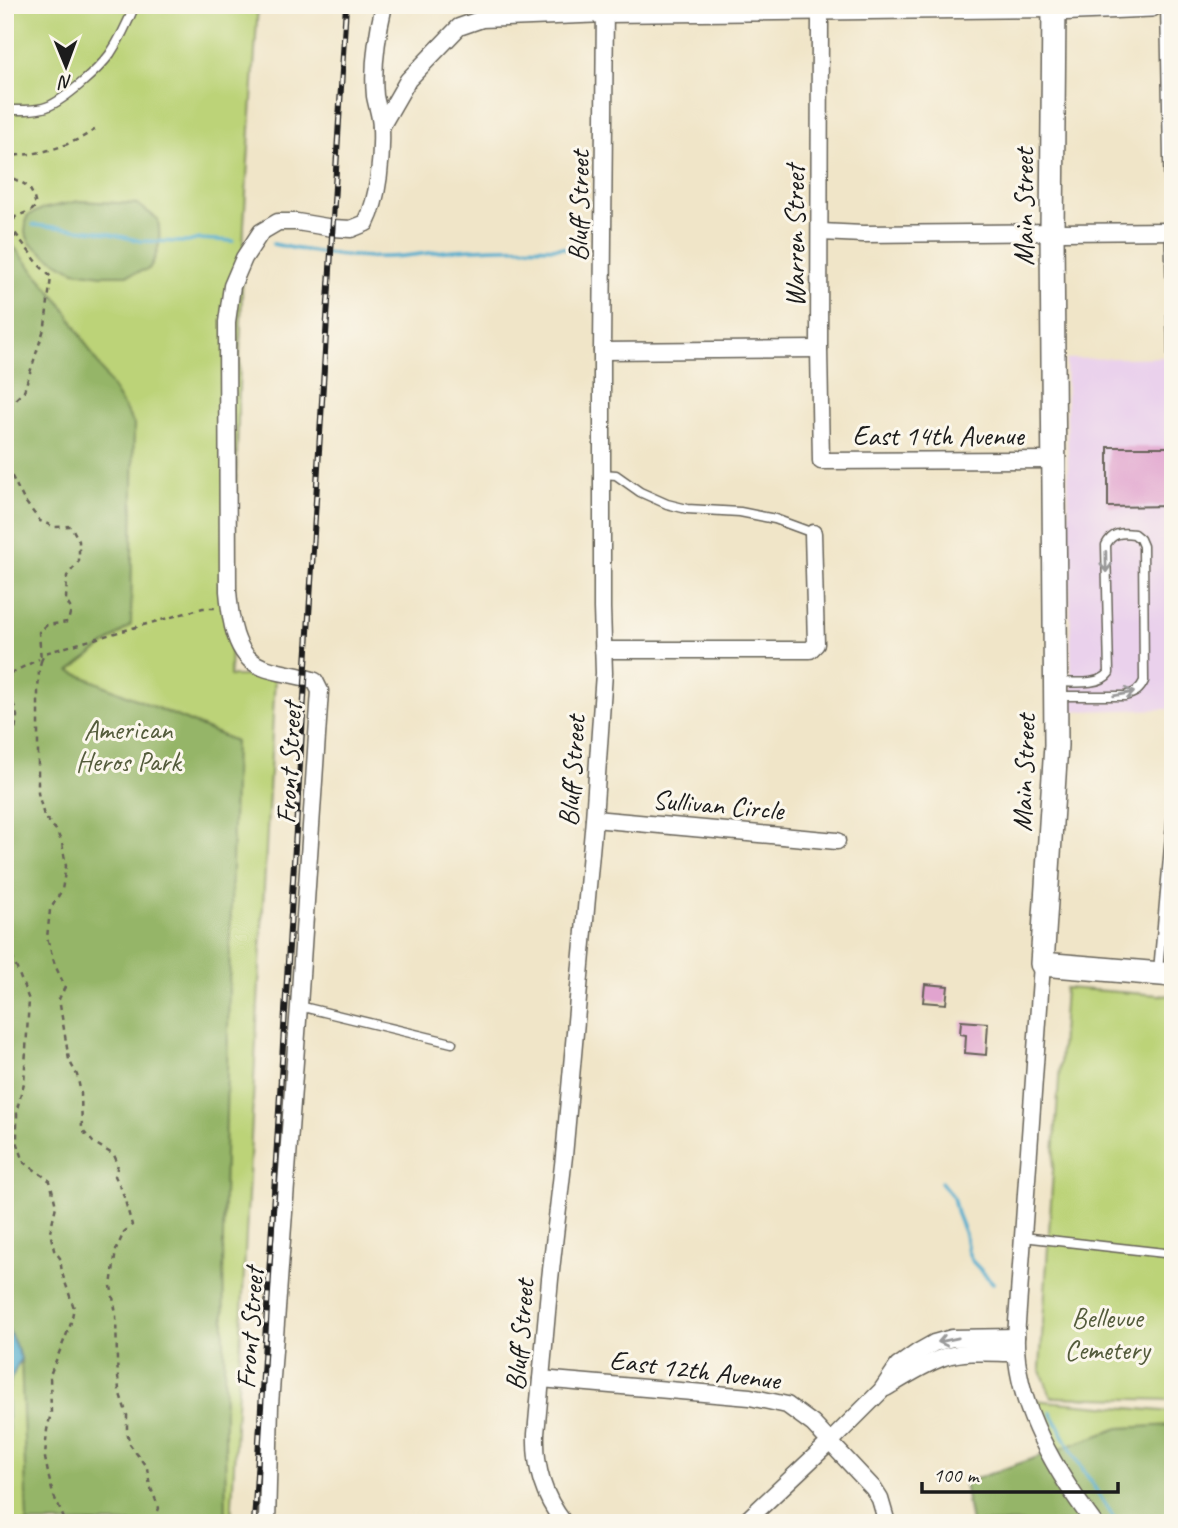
<svg xmlns="http://www.w3.org/2000/svg" width="1178" height="1528" viewBox="0 0 1178 1528" font-family="Caveat,sans-serif">
  <style>
    .built { fill: #ead1ec }
    .green { fill: #bcd378; stroke: #6c784a; stroke-width: 2 }
    .forest { fill: #95b568; stroke: #586842; stroke-width: 2 }
    .water { fill: #50acce; stroke: #366475; stroke-width: 2 }
    .lines { fill: none; stroke-linecap: round; stroke-linejoin: round }
    .stream { stroke: #50acce; stroke-width: 3.5 }
    .building { fill: #e1a4cf }
    .lane-casing { stroke: #666258; stroke-width: 11 }
    .street-casing { stroke: #666258; stroke-width: 19 }
    .secondary-casing { stroke: #666258; stroke-width: 26 }
    .path { stroke: #666258; stroke-width: 2.5; stroke-dasharray: 5 5; stroke-linecap: butt }
    .lane { stroke: #fff; stroke-width: 8 }
    .street { stroke: #fff; stroke-width: 16 }
    .secondary { stroke: #fff; stroke-width: 23 }
    .rail-casing { stroke: #1c1c1c; stroke-width: 6 }
    .rail { stroke: #fbf7ec; stroke-width: 3.5; stroke-dasharray: 10; stroke-linecap: butt }
    .oneway { stroke: #999 }
    .labels { text-anchor: middle; stroke-width: 6; stroke-linejoin: round; paint-order: stroke }
    .street-label { font-size: 28px; fill: #1c1c1c; stroke: #fbf7ec }
    .park-label { font-size: 28px; fill: #545c3c; stroke: #fbf7ec }
  </style>
  <rect width="100%" height="100%" fill="#fbf7ec"/>
  <filter id="ink" filterUnits="userSpaceOnUse"><feTurbulence type="fractalNoise" baseFrequency=".0143" numOctaves="2"/><feDisplacementMap in="SourceGraphic" scale="14" xChannelSelector="R" yChannelSelector="G"/><feConvolveMatrix kernelMatrix="1 2 1 2 8 2 1 2 1" color-interpolation-filters="sRGB"/></filter>
  <filter id="wash" filterUnits="userSpaceOnUse"><feTurbulence type="fractalNoise" baseFrequency=".00686" numOctaves="4" result="noise"/><feDisplacementMap in="SourceGraphic" scale="28" xChannelSelector="R" yChannelSelector="G"/><feGaussianBlur stdDeviation="1.57" result="paint"/><feColorMatrix in="noise" values="0 0 0 0 0 0 0 0 0 0 0 0 0 0 0 0 0 1.4 0 .05"/><feComposite in="paint" operator="in"/></filter>
  <g filter="url(#wash)">
    <rect width="100%" height="100%" fill="#f0e5c8"/>
    <path class="built" d="M1173,357V520H1171L1173,709L1072,711L1066,359Z"/>
    <g class="green">
      <path d="M5,5H258L244,225L230,676H275L231,1523H5Z"/>
      <path d="M1065,988L1173,996V1400L1051,1397L1040,1368Z"/>
      <path d="M1033,1400L1173,1412V1523L1112,1520L1050,1441Z"/>
    </g>
    <g class="forest">
      <path d="M79,201L137,204L158,219C161,239 160,251 149,269L128,275H102L74,271L47,256L30,243L25,232L27,216L42,209Z"/>
      <path d="M5,236L64,307L134,424L131,625L70,671L235,741L223,1239L226,1523H27L21,1358L5,1323Z"/>
      <path d="M1173,1425V1523H971L964,1483L1119,1428Z"/>
    </g>
    <path class="water" d="M5,1322L21,1358L11,1379L7,1395L12,1523H5Z"/>
    <g class="lines">
      <g class="stream">
        <path d="M33,225L98,231L141,241L188,242L199,239L233,241"/>
        <path d="M273,244C304,251 338,256 369,257C398,259 427,252 456,250C495,247 535,247 574,248"/>
        <path d="M941,1182L953,1197L957,1214L965,1234L968,1252L973,1262L993,1283"/>
        <path d="M1051,1412L1075,1457L1117,1523"/>
      </g>
    </g>
    <g id="blocks">
      <g class="building">
        <path d="M1108,447H1173V506L1108,507Z"/>
        <path d="M925,984L948,986L946,1004L923,1002Z"/>
        <path d="M961,1021L988,1023L986,1055L965,1053L966,1035L960,1034Z"/>
      </g>
    </g>
  </g>
  <g filter="url(#ink)">
    <use href="#blocks" fill-opacity="0" stroke="#666258" stroke-width="2"/>
    <g class="lines">
      <defs>
        <g id="lane">
          <path d="M1165,5L1172,360"/>
          <path d="M5,110C18,110 31,111 43,108C61,104 99,69 110,54C120,39 128,22 135,5"/>
          <path d="M602,474L616,475L640,492L667,504L687,509L740,512L775,519L813,533"/>
          <path d="M1057,682C1072,682 1100,686 1109,673L1106,545C1112,533 1121,532 1134,534L1140,539L1143,546L1144,681C1140,690 1135,693 1125,696H1059"/>
          <path d="M1158,971L1173,801"/>
          <path d="M299,1006L452,1043"/>
          <path d="M1023,1237L1173,1254"/>
        </g>
        <g id="street">
          <path d="M820,12L819,349L821,461L1055,460"/>
          <path d="M381,127L408,80L459,27L482,19L606,14L1054,9"/>
          <path d="M821,232L863,234L1173,231"/>
          <path d="M602,351L819,349"/>
          <path d="M603,650H810L816,644L813,533"/>
          <path d="M594,819L837,841"/>
          <path d="M1042,964L1016,1337C1014,1403 1055,1471 1094,1523"/>
          <path d="M541,1379L750,1397L787,1405L813,1424L873,1488L880,1499L887,1523"/>
          <path d="M886,1388C904,1377 924,1364 944,1357C967,1350 992,1353 1015,1353"/>
          <path d="M267,1523L270,1405L299,1006L320,691L315,681C298,674 279,674 262,667C234,657 230,616 228,591L227,322L232,286L244,258L261,232L278,222H297L333,228L351,229L366,223C379,198 382,156 381,128C381,117 377,107 375,96C372,65 377,35 384,5"/>
          <path d="M564,1523C543,1496 535,1468 536,1434L550,1279L564,1156L594,819L604,673L602,608V351L605,5"/>
          <path d="M744,1523L831,1441L881,1391L898,1366L918,1352L934,1343L952,1338L1016,1337"/>
        </g>
        <g id="secondary">
          <path d="M1054,5L1052,232L1056,745L1042,964L1173,975"/>
          <path d="M1054,9L1151,5"/>
        </g>
      </defs>
      <use href="#lane" class="lane-casing"/>
      <use href="#street" class="street-casing"/>
      <use href="#secondary" class="secondary-casing"/>
      <g class="path">
        <path d="M5,156C40,155 70,147 99,127"/>
        <path d="M5,173C23,187 30,179 36,206L32,210L15,217L12,229L40,266L51,277L45,326L24,391L5,410"/>
        <path d="M5,241L16,236"/>
        <path d="M5,469L10,473L24,500L40,521L55,527L71,526L79,541V561L67,576L66,600L71,609L68,622L47,625L39,632L41,661L39,670L38,692V793L44,816L56,830L62,843L66,866L62,890L50,910L47,938L55,965L65,987L59,999L69,1060L77,1075L81,1093L82,1130L93,1142L114,1155L118,1164L115,1176L122,1190L132,1225L124,1232L116,1250L111,1286L116,1314L117,1361L119,1391L127,1415V1429L129,1443L147,1468L150,1486L159,1508L154,1523"/>
        <path d="M5,656L11,673L8,685L17,716L15,731L5,752"/>
        <path d="M41,661L45,653L203,608H215"/>
        <path d="M11,673L39,659"/>
        <path d="M5,938L29,1000L24,1083L17,1109V1141L24,1162L50,1181L56,1206L50,1232L54,1250L60,1258L62,1273L74,1308L70,1326L50,1375L51,1413L47,1430L46,1442L45,1458L49,1478L53,1494L66,1523"/>
      </g>
      <use href="#lane" class="lane"/>
      <use href="#street" class="street"/>
      <use href="#secondary" class="secondary"/>
      <defs>
        <path id="rail" d="M254,1523L346,5"/>
      </defs>
      <use href="#rail" class="rail-casing"/>
      <use href="#rail" class="rail"/>
    </g>
    <defs><path id="oneway-shaft" d="M-6 0H5M1.5-3L5.5 0L1.5 3" fill="none" stroke-width="1.6" stroke-linecap="round" stroke-linejoin="round" transform="scale(1.75)"/></defs>
    <g class="oneway">
      <use href="#oneway-shaft" transform="translate(1106 562) rotate(89)"/>
      <use href="#oneway-shaft" transform="translate(1124 694) rotate(-10)"/>
      <use href="#oneway-shaft" transform="translate(948 1340) rotate(168)"/>
    </g>
  </g>
  <g class="labels">
    <g class="street-label">
      <text transform="translate(578 206) rotate(-89)" y="10">Bluff Street</text>
      <text transform="translate(1023 207) rotate(-90)" y="10">Main Street</text>
      <text transform="translate(794 236) rotate(-90)" y="10">Warren Street</text>
      <text x="938" y="445">East 14th Avenue</text>
      <text transform="translate(288 763) rotate(-87)" y="10">Front Street</text>
      <text transform="translate(571 771) rotate(-86)" y="10">Bluff Street</text>
      <text transform="translate(1023 773) rotate(-88)" y="10">Main Street</text>
      <text transform="translate(718 804) rotate(5)" y="10">Sullivan Circle</text>
      <text transform="translate(249 1328) rotate(-86)" y="10">Front Street</text>
      <text transform="translate(519 1335) rotate(-85)" y="10">Bluff Street</text>
      <text transform="translate(695 1369) rotate(7)" y="10">East 12th Avenue</text>
    </g>
    <g class="park-label">
      <text x="128" y="739">American<tspan x="128" dy="32">Heros Park</tspan></text>
      <text x="1107" y="1327">Bellevue<tspan x="1107" dy="32">Cemetery</tspan></text>
    </g>
  </g>
  <rect width="1178" height="1528" fill="none" stroke="#fbf7ec" stroke-width="28"/>
  <g transform="translate(66 66) rotate(179)" stroke="#fbf7ec" stroke-width="5" paint-order="stroke">
  <path d="M0-5L12 26L0 18L-12 26Z" fill="#1c1c1c"/>
  <text y="-10" font-size="19" font-weight="bold" text-anchor="middle" fill="#1c1c1c">N</text>
  </g>
  <path d="M922 1482v10h196v-10" fill="none" stroke="#1c1c1c" stroke-width="3.5"/>
  <text x="933" y="1482" font-size="21" fill="#1c1c1c" stroke="#fbf7ec" stroke-width="5" paint-order="stroke">100 m</text>
</svg>
